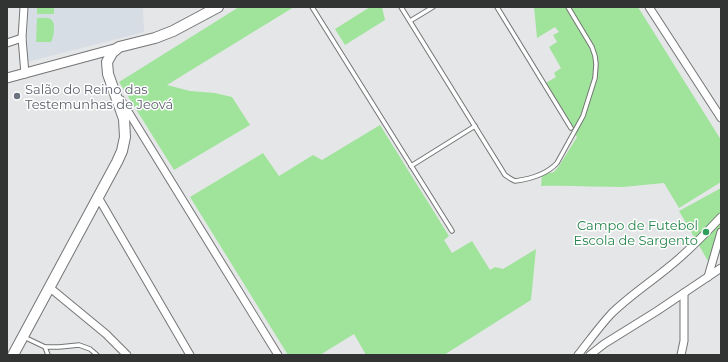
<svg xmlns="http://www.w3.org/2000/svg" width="728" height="362" viewBox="0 0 728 362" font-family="Montserrat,sans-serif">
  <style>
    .built { fill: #d7dde5 }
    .green { fill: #a0e49c }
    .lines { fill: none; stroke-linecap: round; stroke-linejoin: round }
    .service-casing { stroke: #747576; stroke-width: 5.5 }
    .minor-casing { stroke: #747576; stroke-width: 9 }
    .tertiary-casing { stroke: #747576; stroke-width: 11 }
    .secondary-casing { stroke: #747576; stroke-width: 12 }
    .service { stroke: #fff; stroke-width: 3.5 }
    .minor { stroke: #fff; stroke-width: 7 }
    .tertiary { stroke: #fff; stroke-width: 9 }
    .secondary { stroke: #fff; stroke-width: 10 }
    .worship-dot { fill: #6b7280; stroke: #fff; stroke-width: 1.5 }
    .leisure-dot { fill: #2e9e5b; stroke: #fff; stroke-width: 1.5 }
    .labels { text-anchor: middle; stroke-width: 3; stroke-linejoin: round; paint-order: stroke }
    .worship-label { font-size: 13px; fill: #5b616d; stroke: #fff; text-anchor: start }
    .leisure-label { font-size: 13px; fill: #27864d; stroke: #fff; text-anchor: end }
  </style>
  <rect width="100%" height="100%" fill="#e5e6e7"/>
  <path class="built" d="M28,7H143L144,32L27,62Z"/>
  <g class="green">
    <rect x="37" y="7" width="17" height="7"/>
    <path d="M239,7H294L167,85L190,91L215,93L232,97L250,125L174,170L119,82Z"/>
    <path d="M370,7H382L385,20L345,45L335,29Z"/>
    <path d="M534,7H638L721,140V182L679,208L664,183C650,184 636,186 623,187C596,187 568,185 541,186L542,175L554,172L559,166L577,137L544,84L556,77L554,73L561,68L549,47L557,42L553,35L559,32L555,27L537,38Z"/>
    <path d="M37,18C41,18 47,17 51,19C56,23 54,37 51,42H36Z"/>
    <path d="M380,125L449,236L444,240L452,253L472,241L490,270L495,267L503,269L536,249L531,300L444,355H366L354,334L320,355H288L190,197L263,153L279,176L313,155L322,160Z"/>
    <path d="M721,188V253L708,261L679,211Z"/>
  </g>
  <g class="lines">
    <defs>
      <g id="service">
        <path d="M312,7L452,231"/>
        <path d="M401,7L505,175L511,179L515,181C530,179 547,174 557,163L583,116L595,78L596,64L595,56L592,47L568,7"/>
        <path d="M497,7L571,128"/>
        <path d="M410,21L433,7"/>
        <path d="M411,166L475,126"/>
        <path d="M24,337L45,347H59L79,345L90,349L97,355"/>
        <path d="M45,347L48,355"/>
      </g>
      <g id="minor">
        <path d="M24,7L22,38L25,74"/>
        <path d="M649,7L721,118"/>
        <path d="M7,43L22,38"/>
        <path d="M121,100L278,355"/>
        <path d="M98,197L190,355"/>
        <path d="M708,277L721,232"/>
        <path d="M49,287L106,334L127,355"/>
        <path d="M578,355C589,341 599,327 611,314C629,296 651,282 670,266C689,251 705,234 721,217"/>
        <path d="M590,355L604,344L657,311L721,268"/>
        <path d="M681,355L684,341V293"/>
      </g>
      <path id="tertiary" d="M7,78L118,48"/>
      <path id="secondary" d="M13,355L117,162L122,151L125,137L124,119L108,74L107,62L112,53L119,47L155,38L173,31L218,7"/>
    </defs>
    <use href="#service" class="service-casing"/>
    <use href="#minor" class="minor-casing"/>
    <use href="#tertiary" class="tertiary-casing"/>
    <use href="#secondary" class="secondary-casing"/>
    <use href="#service" class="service"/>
    <use href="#minor" class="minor"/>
    <use href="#tertiary" class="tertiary"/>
    <use href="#secondary" class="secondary"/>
  </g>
  <circle class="worship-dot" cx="17" cy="96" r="4"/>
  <circle class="leisure-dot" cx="706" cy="232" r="4"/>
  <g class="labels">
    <g class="worship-label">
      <text x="25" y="94">Salão do Reino das<tspan x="25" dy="15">Testemunhas de Jeová</tspan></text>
    </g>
    <g class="leisure-label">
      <text x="698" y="230">Campo de Futebol<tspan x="698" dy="15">Escola de Sargento</tspan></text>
    </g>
  </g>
  <rect width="728" height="362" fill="none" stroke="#323333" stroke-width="16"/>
</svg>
